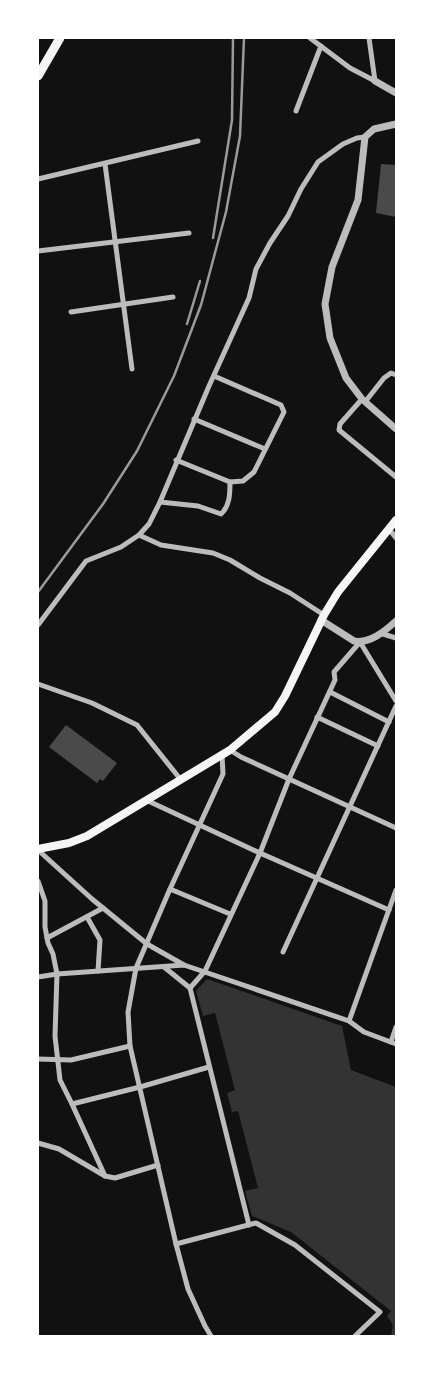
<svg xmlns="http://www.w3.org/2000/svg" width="434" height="1374" viewBox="0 0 434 1374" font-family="'Source Serif 4',serif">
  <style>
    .water { fill: #333 }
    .building { fill: #4a4a4a }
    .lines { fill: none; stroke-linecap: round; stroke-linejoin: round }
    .minor { stroke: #bcbcbc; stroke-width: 5 }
    .tertiary { stroke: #bcbcbc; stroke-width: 7 }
    .secondary { stroke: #f5f5f5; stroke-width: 8 }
    .trunk { stroke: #f5f5f5; stroke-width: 9 }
    .rail { stroke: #9a9a9a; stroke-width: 2.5 }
  </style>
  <rect width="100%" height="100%" fill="#111"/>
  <path class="water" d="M207,979L342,1026L351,1070L396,1087V1336H391L393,1325L387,1316L391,1311L291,1232L252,1216L245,1191L258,1188L238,1111L232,1112L227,1093L235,1090L215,1013L203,1016L196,991Z"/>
  <g class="building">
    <path d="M381,164L396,165V217L376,213Z"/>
    <path d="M66,725L117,763L103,781L100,779L97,783L49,747Z"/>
  </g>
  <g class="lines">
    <g class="minor">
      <path d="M310,38L350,68L375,81"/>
      <path d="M369,38L375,81"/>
      <path d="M296,111L321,46"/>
      <path d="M105,164L132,369"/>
      <path d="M38,179L198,141"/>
      <path d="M38,251L189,233"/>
      <path d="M71,312L173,297"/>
      <path d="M362,399L340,424L339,430L396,477"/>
      <path d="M365,402L384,378L391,373L396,375"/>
      <path d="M194,419L265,449"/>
      <path d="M176,460L230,482L243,481L254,472L284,412L281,405L214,376"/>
      <path d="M160,502L198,506L221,514C230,506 230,493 230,482"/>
      <path d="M389,529L396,538"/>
      <path d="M139,535L161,545L213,553L230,560L260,578L290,593L324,615"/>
      <path d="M38,625L86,561L121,547L139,535L149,524L160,502L209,386L249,298L256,269L270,243L288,216L301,189L318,162L343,144L357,138L365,137"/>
      <path d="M383,634L396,638"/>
      <path d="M38,684L92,703L137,725L181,780"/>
      <path d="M330,692L389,722"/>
      <path d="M317,717L378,746"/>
      <path d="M230,750L241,757L396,828"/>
      <path d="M146,800L260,853L389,910"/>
      <path d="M38,850L92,899L147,944L184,965"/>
      <path d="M38,881L45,901V927L48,943L53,954L57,974L55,1036L60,1080L72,1104L105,1176"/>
      <path d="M170,889L230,914"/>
      <path d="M87,917L100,940L98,971"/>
      <path d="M47,938L103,908"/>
      <path d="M283,952L396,706"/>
      <path d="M164,967L190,988L249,1225"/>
      <path d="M38,977L57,974L184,965L349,1021L364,1032L396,1044"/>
      <path d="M190,988L205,971L260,853L289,779L335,680L334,672L360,642L396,701"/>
      <path d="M349,1021L396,890"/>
      <path d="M391,1042L396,1027"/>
      <path d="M38,1059L71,1060L130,1046"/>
      <path d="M72,1104L140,1087L209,1067"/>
      <path d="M38,1143L59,1149L105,1176L115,1178L158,1165"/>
      <path d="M176,1244L256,1223L295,1245L380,1312L355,1336"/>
      <path d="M211,1336L205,1326L188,1289L176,1244L130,1046L128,1012L136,968L170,889L223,774L222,755"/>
    </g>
    <g class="tertiary">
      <path d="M375,81L396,93"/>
      <path d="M396,124L374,129L365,137L358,200L332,267L325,304L330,338L346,378L362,399L396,429"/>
      <path d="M321,620L354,641C370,644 385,631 396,621"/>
    </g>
    <path class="secondary" d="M38,849L69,843L87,836L230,750L275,712L285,696L324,615L338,592L396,520"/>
    <path class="trunk" d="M38,76L60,38"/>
    <g class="rail">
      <path d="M213,238L232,120L233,38"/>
      <path d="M187,324L200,281"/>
      <path d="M38,592L103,504L137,451L174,376L201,305L226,212L240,136L244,38"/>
    </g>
  </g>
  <rect width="434" height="1374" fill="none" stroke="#ffffff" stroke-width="78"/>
</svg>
